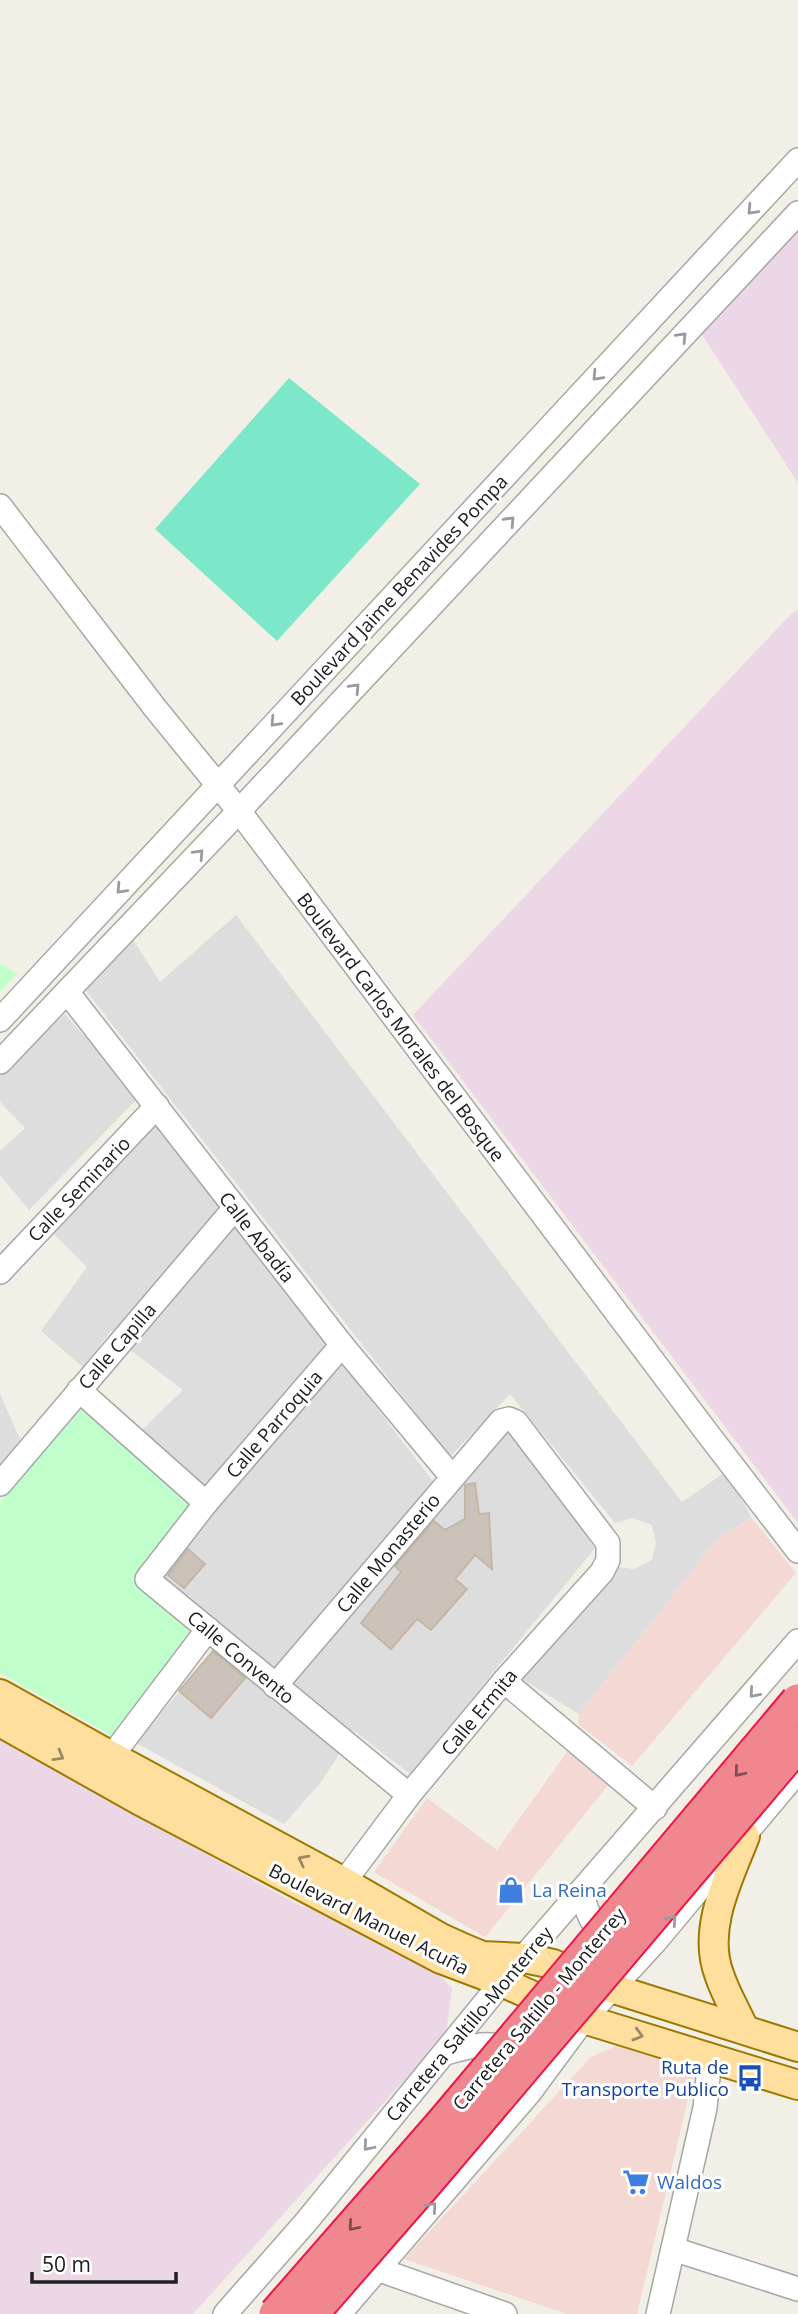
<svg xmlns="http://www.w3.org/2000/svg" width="798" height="2314" viewBox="0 0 798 2314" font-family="'Open Sans',sans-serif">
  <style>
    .residential { fill: #dedddd }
    .commercial { fill: #f4d8d4 }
    .industrial { fill: #ebd7e5 }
    .park { fill: #c0ffcb }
    .pitch { fill: #7de8c9 }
    .building { fill: #cac2b8; stroke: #c5b7a6; stroke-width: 2 }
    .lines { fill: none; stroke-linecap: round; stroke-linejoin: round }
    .minor-casing { stroke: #a7a7a7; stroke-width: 26 }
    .major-casing { stroke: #9c7900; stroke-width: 32 }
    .minor { stroke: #fff; stroke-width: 23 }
    .major { stroke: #ffdf9d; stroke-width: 28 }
    .highway-bridge-casing { stroke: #ed1649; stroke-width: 37; stroke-linecap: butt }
    .highway-bridge { stroke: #f0878f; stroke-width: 33 }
    .oneway { stroke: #9b9b9b }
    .oneway2 { stroke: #9b8965 }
    .oneway3 { stroke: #7e4e52 }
    .labels { text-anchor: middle; stroke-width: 6; stroke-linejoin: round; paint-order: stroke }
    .street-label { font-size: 19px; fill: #202020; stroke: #fff }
    .shop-label { font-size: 19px; fill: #366cbe; stroke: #fff; text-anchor: start }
    .transit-label { font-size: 19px; fill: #164399; stroke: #fff; text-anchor: end }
  </style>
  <rect width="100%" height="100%" fill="#f2efe6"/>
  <g class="residential">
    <path d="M236,915L682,1502L727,1471L751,1517L716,1541L579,1714L522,1679L618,1567L634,1569L652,1560L656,1543L652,1525L632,1518L615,1523L510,1394L450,1457L83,987L132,938L160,982Z"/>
    <path d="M65,1014L138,1098L29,1210L0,1175V1151L25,1128L0,1102V1076Z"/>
    <path d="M153,1115L448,1501L509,1428L595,1548L410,1774L354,1731L321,1782L284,1824L136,1743L225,1637L156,1581L140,1432L183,1390L129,1349L111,1331L83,1367L41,1331L87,1267L50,1230Z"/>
    <path d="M0,1394L21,1441L0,1464Z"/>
  </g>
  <g class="commercial">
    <path d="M751,1517L796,1573L632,1766L578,1724L579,1714L716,1541Z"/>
    <path d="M568,1751L609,1784L485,1937L374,1872L427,1798L497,1850Z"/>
    <path d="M616,2046L695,2069L637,2314H567L404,2259L591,2057Z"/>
  </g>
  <g class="industrial">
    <path d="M798,229V483L701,333Z"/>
    <path d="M798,610V1523L413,1015L790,615Z"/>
    <path d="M0,1740L293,1902L419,1954L452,1988L446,2034L193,2314H0Z"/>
  </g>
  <g class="park">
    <path d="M0,963L17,974L0,992Z"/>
    <path d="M80,1408L193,1502L135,1579L198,1632L114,1737L0,1673V1502Z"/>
  </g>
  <path class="pitch" d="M289,378L420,484L277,641L155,529Z"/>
  <g class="building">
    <path d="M475,1483L479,1514L489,1513L492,1569L475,1555L455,1579L467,1589L431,1630L417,1619L391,1649L361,1623L401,1572L395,1566L434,1521L445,1530L465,1519V1485Z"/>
    <path d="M188,1549L205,1564L184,1588L168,1575Z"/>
    <path d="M213,1651L245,1678L211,1718L179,1691Z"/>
  </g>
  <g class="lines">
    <defs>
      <g id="minor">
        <path d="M0,506L155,708L239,811L708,1434L798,1551"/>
        <path d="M68,993L342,1345L452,1477"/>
        <path d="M0,1020L798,160"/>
        <path d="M0,1062L239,811L798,213"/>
        <path d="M0,1272L157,1106"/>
        <path d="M342,1345L206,1503L147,1579L409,1795"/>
        <path d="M79,1390L206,1503"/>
        <path d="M0,1484L234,1209"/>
        <path d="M504,1681L655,1808"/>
        <path d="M275,1686L501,1421L509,1419L516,1422L608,1543V1560L602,1572L504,1681L409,1795L344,1882L331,1890"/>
        <path d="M102,1769L208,1629"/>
        <path d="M581,1891C587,1912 592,1931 615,1940"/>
        <path d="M446,2053C469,2046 495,2038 516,2055"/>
        <path d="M673,2249L798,2289"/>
        <path d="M377,2269L505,2314"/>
        <path d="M225,2314L306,2222L502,1982L798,1641"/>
        <path d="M339,2314L530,2092L584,2019L654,1943L798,1771"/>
        <path d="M658,2314L705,2108L710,2057"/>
      </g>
      <g id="major">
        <path d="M0,1694L111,1756L344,1882L441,1938L463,1948L482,1956L524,1958L553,1964L611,1988L798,2047"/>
        <path d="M0,1722L139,1800L441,1959L502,1982L584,2019L798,2085"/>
        <path d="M744,2029C736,2011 725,1993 719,1974C702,1928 729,1878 745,1836"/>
      </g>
    </defs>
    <use href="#minor" class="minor-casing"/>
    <use href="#major" class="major-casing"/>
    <use href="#minor" class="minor"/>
    <use href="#major" class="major"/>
    <defs>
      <g id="highway-bridge">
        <path d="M276,2314L443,2123L798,1701"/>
        <path d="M311,2314L428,2180L798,1744"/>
      </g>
    </defs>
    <use href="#highway-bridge" class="highway-bridge-casing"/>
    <use href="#highway-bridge" class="highway-bridge"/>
  </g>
  <defs><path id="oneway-chevron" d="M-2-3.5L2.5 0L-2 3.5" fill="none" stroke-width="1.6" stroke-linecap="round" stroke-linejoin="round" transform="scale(1.75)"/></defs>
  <g class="oneway">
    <use href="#oneway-chevron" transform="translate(752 210) rotate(133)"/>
    <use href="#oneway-chevron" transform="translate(682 337) rotate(-47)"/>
    <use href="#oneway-chevron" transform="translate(597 376) rotate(133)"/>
    <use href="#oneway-chevron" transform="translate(510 521) rotate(-47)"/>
    <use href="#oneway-chevron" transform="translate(355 688) rotate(-47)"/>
    <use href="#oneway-chevron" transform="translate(275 722) rotate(133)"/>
    <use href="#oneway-chevron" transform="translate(199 854) rotate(-47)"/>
    <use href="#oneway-chevron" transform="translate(121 889) rotate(133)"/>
    <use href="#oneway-chevron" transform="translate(754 1693) rotate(131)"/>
    <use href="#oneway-chevron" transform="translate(672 1920) rotate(-49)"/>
    <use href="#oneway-chevron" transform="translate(368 2146) rotate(130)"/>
    <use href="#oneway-chevron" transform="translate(432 2207) rotate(-49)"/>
  </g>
  <g class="oneway2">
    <use href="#oneway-chevron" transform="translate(59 1756) rotate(30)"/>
    <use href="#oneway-chevron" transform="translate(303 1860) rotate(-152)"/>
    <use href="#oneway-chevron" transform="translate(638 2035) rotate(16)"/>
  </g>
  <g class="oneway3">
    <use href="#oneway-chevron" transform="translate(739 1772) rotate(130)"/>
    <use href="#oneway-chevron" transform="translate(353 2226) rotate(131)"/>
  </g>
  <defs>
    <symbol id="shop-bare" viewBox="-9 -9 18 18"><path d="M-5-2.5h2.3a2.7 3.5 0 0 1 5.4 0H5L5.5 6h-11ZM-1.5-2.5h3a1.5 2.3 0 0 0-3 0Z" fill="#3f7fe0" stroke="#fff" stroke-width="2.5" paint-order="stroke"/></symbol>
    <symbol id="bus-bare" viewBox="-9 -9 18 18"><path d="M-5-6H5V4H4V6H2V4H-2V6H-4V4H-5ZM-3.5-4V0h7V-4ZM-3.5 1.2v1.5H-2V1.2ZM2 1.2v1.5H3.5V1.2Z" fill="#1a4fb4" stroke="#fff" stroke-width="2.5" paint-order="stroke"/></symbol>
    <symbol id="supermarket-bare" viewBox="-9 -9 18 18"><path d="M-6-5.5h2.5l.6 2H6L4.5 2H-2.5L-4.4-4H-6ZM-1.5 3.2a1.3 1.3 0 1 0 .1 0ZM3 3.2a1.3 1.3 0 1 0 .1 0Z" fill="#3f7fe0" stroke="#fff" stroke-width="2.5" paint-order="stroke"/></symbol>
  </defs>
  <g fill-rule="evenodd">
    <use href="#shop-bare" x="492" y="1871" width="38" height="38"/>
    <use href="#bus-bare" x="731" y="2059" width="38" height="38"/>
    <use href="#supermarket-bare" x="617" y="2163" width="38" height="38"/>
  </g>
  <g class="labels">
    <g class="street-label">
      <text transform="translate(399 590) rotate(-47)" y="7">Boulevard Jaime Benavides Pompa</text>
      <text transform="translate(401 1027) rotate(53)" y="7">Boulevard Carlos Morales del Bosque</text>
      <text transform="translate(79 1189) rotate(-46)" y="7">Calle Seminario</text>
      <text transform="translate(257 1237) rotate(52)" y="7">Calle Abadía</text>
      <text transform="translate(117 1346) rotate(-49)" y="7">Calle Capilla</text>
      <text transform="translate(274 1424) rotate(-49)" y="7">Calle Parroquia</text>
      <text transform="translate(388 1553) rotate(-50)" y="7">Calle Monasterio</text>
      <text transform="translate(241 1657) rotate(40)" y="7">Calle Convento</text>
      <text transform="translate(479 1712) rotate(-50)" y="7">Calle Ermita</text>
      <text transform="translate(369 1919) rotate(27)" y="7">Boulevard Manuel Acuña</text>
      <text transform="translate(539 2009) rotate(-50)" y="7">Carretera Saltillo - Monterrey</text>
      <text transform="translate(469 2024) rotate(-50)" y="7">Carretera Saltillo-Monterrey</text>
    </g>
    <g class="shop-label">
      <text x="532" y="1897">La Reina</text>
      <text x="657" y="2189">Waldos</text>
    </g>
    <g class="transit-label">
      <text x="729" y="2074">Ruta de<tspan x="729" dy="22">Transporte Publico</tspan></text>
    </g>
  </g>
  <path d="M32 2272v10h144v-10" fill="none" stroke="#202020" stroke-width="3.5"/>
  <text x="42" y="2272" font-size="21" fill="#202020" stroke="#ffffff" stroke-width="5" paint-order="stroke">50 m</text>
</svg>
